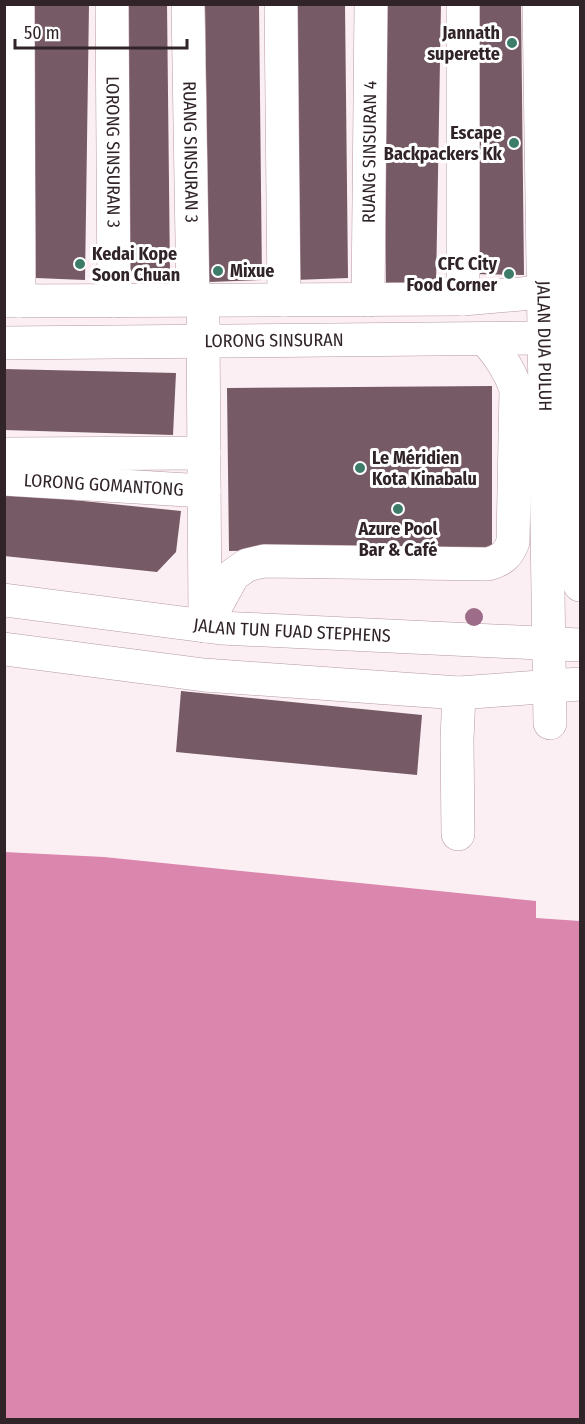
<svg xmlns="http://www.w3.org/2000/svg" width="585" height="1424" viewBox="0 0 585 1424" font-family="'Fira Sans Condensed',sans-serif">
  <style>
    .water { fill: #db86ac }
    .building { fill: #765a66 }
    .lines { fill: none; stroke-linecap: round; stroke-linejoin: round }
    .minor-casing { stroke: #b698a4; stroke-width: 34 }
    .major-casing { stroke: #b698a4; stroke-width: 34 }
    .minor { stroke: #fff; stroke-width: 33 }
    .major { stroke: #fff; stroke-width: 33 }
    .tree { fill: #9d6c88 }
    .poi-dot { fill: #3d7c69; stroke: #fff; stroke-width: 2 }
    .labels { text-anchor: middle; stroke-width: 6; stroke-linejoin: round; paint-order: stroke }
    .poi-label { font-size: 18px; font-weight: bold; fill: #302429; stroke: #fff; text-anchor: end }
    .street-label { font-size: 18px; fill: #302429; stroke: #fff }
  </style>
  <rect width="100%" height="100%" fill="#fceff4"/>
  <path class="water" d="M4,852L104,857L536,901V918L580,921V1419H5Z"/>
  <g class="building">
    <path d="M33,4H89L85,280L36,278Z"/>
    <path d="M117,4H167L170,274L118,279Z"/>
    <path d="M205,4H259L262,280L209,282Z"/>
    <path d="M289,4H345L348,278L295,280Z"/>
    <path d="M383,4H441L436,287L386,285Z"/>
    <path d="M472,4H521L524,275L470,274Z"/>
    <path d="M4,369L176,373L173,435L4,430Z"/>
    <path d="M492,386V547L229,551L227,388Z"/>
    <path d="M4,493L181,511L176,552L157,572L4,556Z"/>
    <path d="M181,691L422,715L417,775L176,752Z"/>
  </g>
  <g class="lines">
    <defs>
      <g id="minor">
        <path d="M18,4L19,301"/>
        <path id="s1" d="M112,4L114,301"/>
        <path id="s2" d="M188,4L193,300"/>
        <path d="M281,4L284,300"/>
        <path d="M463,4V299"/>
        <path id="s3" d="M539,4L550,723"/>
        <path d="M571,4L573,365L580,585"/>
        <path id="s4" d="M368,300L371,4"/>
        <path d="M4,301L463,299L543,292"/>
        <path d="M203,320L205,622"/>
        <path id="s5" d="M4,343L543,338"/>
        <path d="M4,454L204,453"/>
        <path id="s6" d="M4,479L204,491"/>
        <path d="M205,626L233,575L247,565L264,561L488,564C502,560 508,555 513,542L516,389C509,369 499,355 485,339"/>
        <path d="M458,834L457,740L459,693"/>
      </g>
      <g id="major">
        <path id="s7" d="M4,600L221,628L580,645"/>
        <path d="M4,649L204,675L459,693L580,684"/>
      </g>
    </defs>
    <use href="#minor" class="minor-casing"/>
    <use href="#major" class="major-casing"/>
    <use href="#minor" class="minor"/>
    <use href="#major" class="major"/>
  </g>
  <circle class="tree" cx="474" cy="617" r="9"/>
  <g class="poi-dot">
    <circle cx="512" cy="43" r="6"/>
    <circle cx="514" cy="143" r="6"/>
    <circle cx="80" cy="264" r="6"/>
    <circle cx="218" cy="271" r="6"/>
    <circle cx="509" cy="274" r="6"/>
    <circle cx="360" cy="468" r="6"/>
    <circle cx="398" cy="509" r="6"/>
  </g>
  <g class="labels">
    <g class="poi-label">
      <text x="500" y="39">Jannath<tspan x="500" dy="21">superette</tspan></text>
      <text x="502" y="139">Escape<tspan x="502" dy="21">Backpackers Kk</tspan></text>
      <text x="92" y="260" text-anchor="start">Kedai Kope<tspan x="92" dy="21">Soon Chuan</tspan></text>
      <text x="497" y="270">CFC City<tspan x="497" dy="21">Food Corner</tspan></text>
      <text x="230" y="277" text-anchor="start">Mixue</text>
      <text x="372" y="464" text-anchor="start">Le Méridien<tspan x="372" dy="21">Kota Kinabalu</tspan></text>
      <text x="398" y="535" text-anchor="middle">Azure Pool<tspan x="398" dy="21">Bar &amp; Café</tspan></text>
    </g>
    <g class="street-label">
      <text dy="6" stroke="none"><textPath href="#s2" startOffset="148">RUANG SINSURAN 3</textPath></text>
      <text dy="6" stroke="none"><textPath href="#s4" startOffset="148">RUANG SINSURAN 4</textPath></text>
      <text dy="6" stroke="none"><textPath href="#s1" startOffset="148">LORONG SINSURAN 3</textPath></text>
      <text dy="6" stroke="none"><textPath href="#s5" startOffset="270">LORONG SINSURAN</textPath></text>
      <text dy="6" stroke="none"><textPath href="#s3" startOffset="342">JALAN DUA PULUH</textPath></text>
      <text dy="6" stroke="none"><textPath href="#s6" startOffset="100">LORONG GOMANTONG</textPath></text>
      <text dy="6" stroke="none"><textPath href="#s7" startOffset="290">JALAN TUN FUAD STEPHENS</textPath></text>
    </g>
  </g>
  <rect width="585" height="1424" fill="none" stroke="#302429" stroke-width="12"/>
  <path d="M15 39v9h172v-9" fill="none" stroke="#302429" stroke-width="3"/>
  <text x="24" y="39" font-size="18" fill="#302429" stroke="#ffffff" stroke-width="4.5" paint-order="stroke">50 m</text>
</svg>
